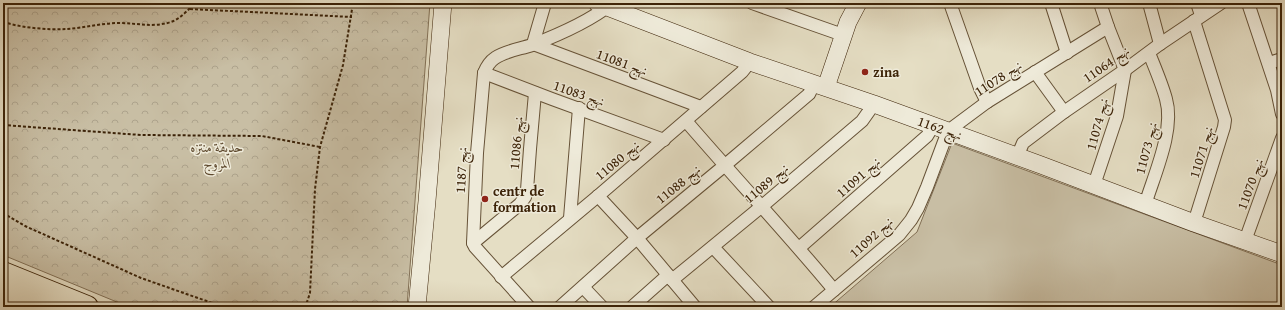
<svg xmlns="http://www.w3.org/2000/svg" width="1285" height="310" viewBox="0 0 1285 310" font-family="'Gentium Book Plus',Amiri,serif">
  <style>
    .green { fill: #c8bea4; stroke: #827056 }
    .forest { fill: url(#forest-crowns); stroke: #827056 }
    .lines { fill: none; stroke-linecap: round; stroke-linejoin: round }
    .street-casing { stroke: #665237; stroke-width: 14 }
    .secondary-casing { stroke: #3c2308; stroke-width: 18 }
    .highway-casing { stroke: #3c2308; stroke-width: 24 }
    .path { stroke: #3c2308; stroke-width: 2; stroke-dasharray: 3 2; stroke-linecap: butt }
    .street { stroke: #eeead9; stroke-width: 12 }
    .secondary { stroke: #eeead9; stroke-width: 17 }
    .highway { stroke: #e5dec4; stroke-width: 22 }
    .tram { stroke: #3c2308; stroke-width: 1 }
    .poi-dot { fill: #8f2418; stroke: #eeead9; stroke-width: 1.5 }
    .labels { text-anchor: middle; stroke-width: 3; stroke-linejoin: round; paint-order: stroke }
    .street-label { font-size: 14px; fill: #3c2308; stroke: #eeead9 }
    .poi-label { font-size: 14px; font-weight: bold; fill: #3c2308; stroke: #eeead9; text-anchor: start }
    .park-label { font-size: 14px; font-style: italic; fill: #5f4a2f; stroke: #eeead9 }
  </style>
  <defs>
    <pattern id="forest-crowns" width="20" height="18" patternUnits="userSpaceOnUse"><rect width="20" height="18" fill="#c8bea4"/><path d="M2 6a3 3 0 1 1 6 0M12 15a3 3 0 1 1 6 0" fill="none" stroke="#ada38c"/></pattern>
  </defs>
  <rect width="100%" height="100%" fill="#e5dec4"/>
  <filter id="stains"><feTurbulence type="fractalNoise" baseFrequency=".005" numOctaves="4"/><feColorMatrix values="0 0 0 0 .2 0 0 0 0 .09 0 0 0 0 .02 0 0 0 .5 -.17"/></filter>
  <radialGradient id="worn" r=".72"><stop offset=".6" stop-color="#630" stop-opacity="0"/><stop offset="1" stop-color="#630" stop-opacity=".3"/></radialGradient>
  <path class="green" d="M952,143L1282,265V307H830L917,232Z"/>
  <path class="forest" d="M3,3H430L407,307H129L3,255Z"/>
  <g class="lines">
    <defs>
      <g id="street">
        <path d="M545,3L533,44L701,107"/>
        <path d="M752,3L843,35"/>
        <path d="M950,3L980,88L987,102"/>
        <path d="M1051,3L1067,53"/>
        <path d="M1149,3L1160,44"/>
        <path d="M1197,3L1201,15"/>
        <path d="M1248,3L1277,90L1282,114"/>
        <path d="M1194,21L1225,120L1224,127L1194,223"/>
        <path d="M1269,63L1282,59"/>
        <path d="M1035,72L1064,112"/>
        <path d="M484,73L552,99L664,140"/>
        <path d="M686,121C735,178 786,232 834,290"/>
        <path d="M1017,157L1023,143L1064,112L1125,70L1160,44L1221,3"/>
        <path d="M1094,185L1117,116L1125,70L1108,27L1100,3"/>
        <path d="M598,196L637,238L695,307"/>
        <path d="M1145,205C1154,175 1175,130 1166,99C1162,84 1155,68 1149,53"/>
        <path d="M570,218L579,108"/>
        <path d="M1245,241L1282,138"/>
        <path d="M473,243L520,204L525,197L527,190L530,149L535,93"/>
        <path d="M713,247L769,307"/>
        <path d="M799,248L927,136L933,126"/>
        <path d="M501,277L598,196L742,72L750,62"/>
        <path d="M672,280L761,207L862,121L874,104"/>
        <path d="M583,287L602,307"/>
        <path d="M529,307L475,247L473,243L477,153L484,73C486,68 489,62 495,58C505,51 520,49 532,45C558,35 590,21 611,4"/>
        <path d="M560,307L637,238L724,166L809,94L814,84"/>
        <path d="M632,307L668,275"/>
        <path d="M814,307L899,235L911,220L918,208L927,187L948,131L987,102L1108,27"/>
      </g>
      <g id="secondary">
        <path d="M597,3L750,62L874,104L1041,165L1194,223L1282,254"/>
        <path d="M826,87L848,22L858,3"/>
        <path d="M417,307L427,201L443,3"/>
      </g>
      <g id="highway">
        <path d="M3,273L87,307"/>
        <path d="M3,293L37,307"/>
      </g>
    </defs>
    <use href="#street" class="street-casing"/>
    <use href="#secondary" class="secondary-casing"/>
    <use href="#highway" class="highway-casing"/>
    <g class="path">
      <path d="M190,9L352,17"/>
      <path d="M3,22C23,28 47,30 67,29C84,28 102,23 119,23C139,23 151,28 171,22C180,19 188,10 195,3"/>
      <path d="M3,125L141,135L262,136L320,147"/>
      <path d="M3,213L25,226L141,278L215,304L236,307"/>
      <path d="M304,307L306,305L310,293L315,189L320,147L343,65L353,3"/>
    </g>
    <use href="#street" class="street"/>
    <use href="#secondary" class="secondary"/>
    <use href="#highway" class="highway"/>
    <path class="tram" d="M3,303L18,307"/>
  </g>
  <g class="poi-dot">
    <circle cx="865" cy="72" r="4"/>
    <circle cx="485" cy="199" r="4"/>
  </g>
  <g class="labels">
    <g class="street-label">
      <text transform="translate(622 62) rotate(20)" y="5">نهج 11081</text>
      <text transform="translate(1106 64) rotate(-35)" y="5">نهج 11064</text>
      <text transform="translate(998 78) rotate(-33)" y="5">نهج 11078</text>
      <text transform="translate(579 93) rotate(19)" y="5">نهج 11083</text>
      <text transform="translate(1097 124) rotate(-75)" y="5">نهج 11074</text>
      <text transform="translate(940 128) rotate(20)" y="5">نهج 1162</text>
      <text transform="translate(516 143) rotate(-85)" y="5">نهج 11086</text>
      <text transform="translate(1146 148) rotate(-75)" y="5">نهج 11073</text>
      <text transform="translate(1201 152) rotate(-73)" y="5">نهج 11071</text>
      <text transform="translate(617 160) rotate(-40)" y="5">نهج 11080</text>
      <text transform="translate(461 170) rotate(-87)" y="5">نهج 1187</text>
      <text transform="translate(858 177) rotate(-41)" y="5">نهج 11091</text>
      <text transform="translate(766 183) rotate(-40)" y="5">نهج 11089</text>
      <text transform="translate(678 184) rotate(-39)" y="5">نهج 11088</text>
      <text transform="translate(1250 184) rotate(-70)" y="5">نهج 11070</text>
      <text transform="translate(871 237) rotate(-42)" y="5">نهج 11092</text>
    </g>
    <g class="poi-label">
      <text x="873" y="77">zina</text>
      <text x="493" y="196">centr de<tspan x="493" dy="16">formation</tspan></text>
    </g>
    <g class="park-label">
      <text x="217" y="152">حديقة منتزه<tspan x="217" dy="16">المروج</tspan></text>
    </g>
  </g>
  <rect width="1285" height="310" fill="none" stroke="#e5dec4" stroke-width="16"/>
  <rect x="4" y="4" width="1277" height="302" fill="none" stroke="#3c2308" stroke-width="2"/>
  <rect x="8" y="8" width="1269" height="294" fill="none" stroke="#3c2308"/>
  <rect width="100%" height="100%" filter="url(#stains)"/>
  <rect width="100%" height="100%" fill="url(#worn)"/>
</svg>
